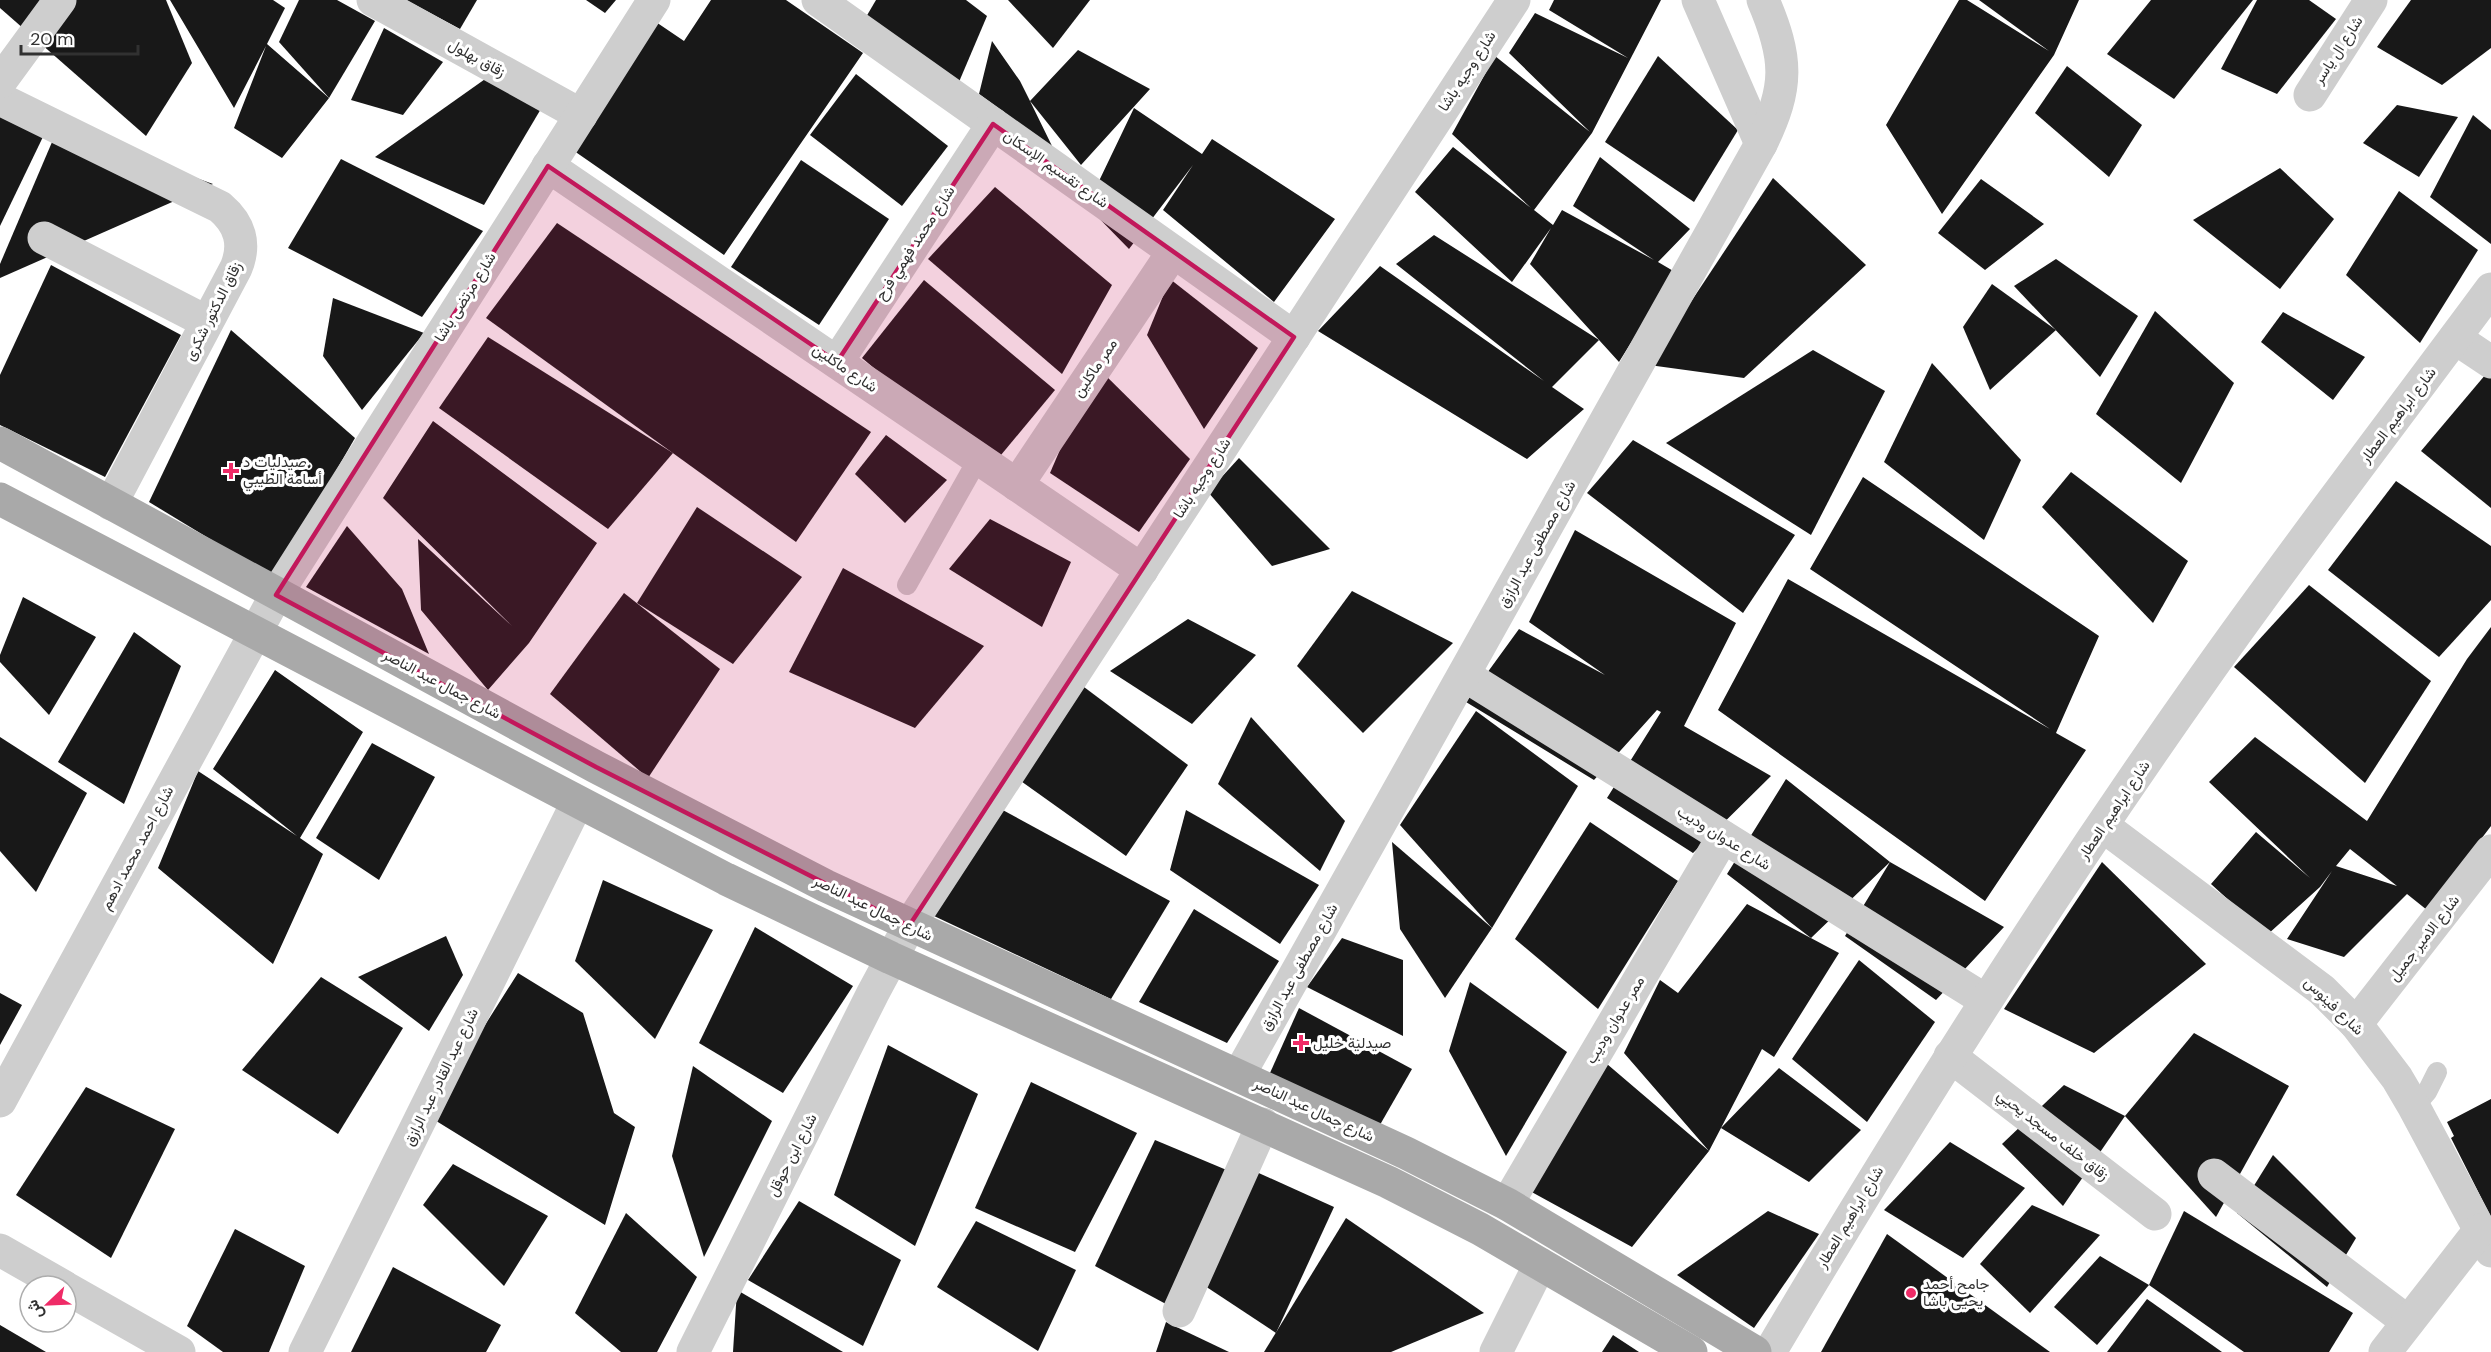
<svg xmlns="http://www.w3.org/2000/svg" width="2491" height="1352" viewBox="0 0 2491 1352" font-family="'DM Sans',Vazirmatn,sans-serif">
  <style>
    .building { fill: #181818; fill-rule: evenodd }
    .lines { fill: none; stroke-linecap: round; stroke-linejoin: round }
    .service { stroke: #cecece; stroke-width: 20 }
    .minor { stroke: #cecece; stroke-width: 33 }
    .tertiary { stroke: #cecece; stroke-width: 33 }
    .primary { stroke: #a9a9a9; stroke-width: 33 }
    .marked { fill: #c2185b; fill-opacity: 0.2; stroke: #c2185b; stroke-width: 4.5; stroke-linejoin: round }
    .poi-dot { fill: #ef2b67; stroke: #fff; stroke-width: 2 }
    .labels { text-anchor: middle; stroke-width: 6; stroke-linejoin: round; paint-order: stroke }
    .street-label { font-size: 15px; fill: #313131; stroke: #fff }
    .poi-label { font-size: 15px; fill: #313131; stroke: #fff; text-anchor: start }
  </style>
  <rect width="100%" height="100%" fill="#fff"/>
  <g class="building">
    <path d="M0,0H166L192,63L146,136L0,8Z"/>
    <path d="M170,0H273L285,8L267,44L329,98L282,158L234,128L266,46L234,108Z"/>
    <path d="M299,0H337L375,21L329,98L279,42Z"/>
    <path d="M406,0H477L460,29Z"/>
    <path d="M586,0H616L605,13Z"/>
    <path d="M711,0H786L863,53L724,255L567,146L653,20L684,41Z"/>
    <path d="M876,0H966L987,16L953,96L859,29Z"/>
    <path d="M1008,0H1090L1053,48Z"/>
    <path d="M1554,0H1661L1592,133L1534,210L1553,225L1562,210L1654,260L1573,206L1600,157L1690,229L1658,262L1675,272L1619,362L1530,264L1551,228L1512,282L1415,192L1453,147L1531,208L1452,134L1495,56L1590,132L1509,53L1535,13L1628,58L1549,10Z"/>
    <path d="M1959,0H1967L2049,51L1979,0H2079L2054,55L1942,214L1886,125Z"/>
    <path d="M2151,0H2253L2174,99L2107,54Z"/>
    <path d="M2257,0H2309L2336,19L2277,94L2221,69Z"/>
    <path d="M2411,0H2491V48L2442,85L2377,47Z"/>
    <path d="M384,28L443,62L403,115L351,100Z"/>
    <path d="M992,41L1020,81L1030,101L1078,50L1150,89L1081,165L1030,101L1053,148L979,94Z"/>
    <path d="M1658,56L1738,130L1694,202L1605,142Z"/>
    <path d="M2067,66L2142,125L2109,177L2035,113Z"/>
    <path d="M856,74L948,146L902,206L810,135Z"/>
    <path d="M488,77L545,102L484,205L375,157Z"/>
    <path d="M0,92L54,114L0,226Z"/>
    <path d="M2397,105L2458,117L2419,177L2363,143Z"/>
    <path d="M1134,108L1202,154L1212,139L1335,219L1274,302L1163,210L1193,165L1129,249L1087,206Z"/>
    <path d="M2473,115L2491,130V244L2430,197Z"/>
    <path d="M58,128L213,184L0,278V264Z"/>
    <path d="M341,159L483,231L422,317L288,248Z"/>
    <path d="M801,160L889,219L819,325L731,267Z"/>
    <path d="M2280,168L2334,219L2280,289L2193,220Z"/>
    <path d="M1773,178L1866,265L1744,378L1649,365Z"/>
    <path d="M1981,179L2044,224L1985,270L1938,233Z"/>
    <path d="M995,187L1112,285L1062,374L928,259Z"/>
    <path d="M2399,191L2478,250L2420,343L2346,275Z"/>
    <path d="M557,223L871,432L796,542L486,318Z"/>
    <path d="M1434,235L1599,340L1552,387L1584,409L1527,459L1318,331L1380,266L1544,381L1396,264Z"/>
    <path d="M2056,259L2138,316L2100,377L2014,286Z"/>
    <path d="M51,265L181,335L105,477L0,425V375Z"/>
    <path d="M1170,279L1258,348L1204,429L1147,335Z"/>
    <path d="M924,280L1055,390L991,467L862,358Z"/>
    <path d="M1992,284L2056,330L1990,390L1963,327Z"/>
    <path d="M333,298L424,333L362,410L323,356Z"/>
    <path d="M2155,311L2234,383L2181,483L2096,414Z"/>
    <path d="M2283,312L2365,357L2333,400L2261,342Z"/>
    <path d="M231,330L355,438L274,578L149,502Z"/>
    <path d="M488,337L673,453L608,529L439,408Z"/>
    <path d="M1813,350L1885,391L1811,535L1666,443Z"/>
    <path d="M1932,363L2021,460L1984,540L1884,462Z"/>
    <path d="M1096,366L1190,459L1139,532L1050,473Z"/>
    <path d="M2486,374L2491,377V508L2421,451Z"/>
    <path d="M433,421L597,543L529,643L488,690L421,610L418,539L513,627L383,498Z"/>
    <path d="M886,435L947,480L905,523L855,474Z"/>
    <path d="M1633,440L1795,535L1743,613L1587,493Z"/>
    <path d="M1239,458L1330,549L1272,566L1208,492Z"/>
    <path d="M2071,472L2188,561L2153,623L2042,507Z"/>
    <path d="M1863,477L2099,636L2056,733L2086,750L1985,901L1718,710L1788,579L2050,729L1810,569Z"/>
    <path d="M2396,481L2491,546V600L2439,657L2328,570Z"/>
    <path d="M697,507L802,577L733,664L637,603Z"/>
    <path d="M990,519L1071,562L1042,627L949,569Z"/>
    <path d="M347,526L402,589L429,654L306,587Z"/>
    <path d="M1575,530L1736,623L1684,726L1771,776L1693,853L1607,798L1661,712L1657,710L1594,780L1466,702L1519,629L1605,675L1529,622Z"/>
    <path d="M843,568L984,646L915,728L789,672Z"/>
    <path d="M2309,585L2431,681L2365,783L2234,667Z"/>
    <path d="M1352,591L1453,643L1363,733L1297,666Z"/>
    <path d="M624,593L720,669L648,778L550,694Z"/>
    <path d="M23,597L96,637L49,715L0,662V655Z"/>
    <path d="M1188,619L1256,655L1192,724L1110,671Z"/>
    <path d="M2491,627V826L2427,910L2407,894L2344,957L2287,939L2332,871L2320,887L2267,935L2211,884L2256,832L2310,878L2209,782L2255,737L2367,821L2467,659ZM2350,849L2397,886L2336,866Z"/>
    <path d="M134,632L181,666L124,804L58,762Z"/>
    <path d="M275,670L363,732L300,838L323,854L273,964L158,868L198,771L297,836L213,769Z"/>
    <path d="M1080,684L1188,765L1126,856L1018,779Z"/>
    <path d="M1476,711L1578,786L1492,928L1400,825Z"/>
    <path d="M1251,717L1345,821L1320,871L1218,784Z"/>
    <path d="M0,737L87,793L36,892L0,851Z"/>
    <path d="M372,743L435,777L379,880L316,838Z"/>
    <path d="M1786,779L1890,862L2004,927L1936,1000L1845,936L1890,862L1811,938L1727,874Z"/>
    <path d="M999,808L1170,901L1111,999L934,916Z"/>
    <path d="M1186,810L1319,885L1280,944L1170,870Z"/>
    <path d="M1590,822L1678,881L1598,1009L1515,939Z"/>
    <path d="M1392,842L1492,928L1445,998L1400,929Z"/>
    <path d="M2102,862L2206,964L2094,1053L2004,1009Z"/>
    <path d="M603,880L713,930L655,1039L575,961Z"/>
    <path d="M1747,904L1839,953L1774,1057L1762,1049L1721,1128L1779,1068L1861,1130L1809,1182L1721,1128L1709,1151L1632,1247L1528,1190L1607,1064L1709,1151L1624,1053L1660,980L1678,993Z"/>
    <path d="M1194,909L1279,961L1227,1043L1139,1002Z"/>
    <path d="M755,927L853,986L783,1093L699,1043Z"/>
    <path d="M446,936L463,975L429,1031L358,977Z"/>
    <path d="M1342,938L1403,960V1036L1307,987Z"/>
    <path d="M1859,960L1935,1022L1867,1122L1792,1059Z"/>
    <path d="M518,973L583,1013L614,1113L635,1127L605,1225L433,1119L485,1025Z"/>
    <path d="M321,977L403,1028L338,1134L242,1070Z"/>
    <path d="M1470,982L1567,1052L1506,1156L1449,1051Z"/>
    <path d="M0,993L22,1005L0,1045Z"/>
    <path d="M1299,1008L1412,1069L1373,1137L1270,1073Z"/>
    <path d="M2194,1033L2289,1086L2216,1217L2125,1116Z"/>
    <path d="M888,1045L978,1094L915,1246L834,1195Z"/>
    <path d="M693,1066L772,1121L704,1257L672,1156Z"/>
    <path d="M1031,1082L1137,1133L1075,1252L975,1208Z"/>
    <path d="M2064,1085L2125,1116L2063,1206L2002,1144Z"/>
    <path d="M86,1087L175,1129L111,1258L16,1195Z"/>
    <path d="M2491,1099V1217L2451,1138L2454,1136L2447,1122Z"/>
    <path d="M1155,1140L1229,1171L1179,1311L1095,1266Z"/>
    <path d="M1950,1142L2025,1188L1963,1258L1884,1210Z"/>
    <path d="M2273,1155L2356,1238L2327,1287L2237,1213Z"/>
    <path d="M453,1164L548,1216L504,1286L423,1205Z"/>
    <path d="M1252,1170L1334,1207L1276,1333L1205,1286Z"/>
    <path d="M799,1201L901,1260L863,1346L748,1280Z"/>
    <path d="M2032,1205L2100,1235L2030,1313L1980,1264Z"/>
    <path d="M1768,1211L1819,1234L1754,1328L1677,1275Z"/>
    <path d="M2184,1211L2353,1313L2329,1352H2244L2149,1285Z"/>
    <path d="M626,1213L697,1277L657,1352H621L575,1313Z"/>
    <path d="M1346,1218L1484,1313L1391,1352H1264Z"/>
    <path d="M976,1221L1076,1270L1038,1351L937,1287Z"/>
    <path d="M235,1229L305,1266L269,1352H223L187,1326Z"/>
    <path d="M1887,1234L2050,1352H1821Z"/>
    <path d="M2100,1256L2149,1285L2097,1345L2054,1307Z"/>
    <path d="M393,1267L501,1325L486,1352H351Z"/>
    <path d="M737,1290L843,1352H733Z"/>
    <path d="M2147,1299L2222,1352H2107Z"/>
    <path d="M1166,1322L1229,1352H1156Z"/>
    <path d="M0,1325L46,1352H0Z"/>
    <path d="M1613,1335L1639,1352H1602Z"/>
  </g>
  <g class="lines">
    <g class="service">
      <path d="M907,585L978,459"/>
      <path d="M2414,1107L2427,1092L2437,1072"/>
    </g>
    <g class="minor">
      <path d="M373,0L581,115"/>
      <path d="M818,0L1294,337"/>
      <path d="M1698,0L1761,144"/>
      <path d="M2310,95L2371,0"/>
      <path d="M0,99L220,207C240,224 246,244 236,268L111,504"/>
      <path d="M548,166L1142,570"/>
      <path d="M44,238L207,322"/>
      <path d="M2455,338L2491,362"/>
      <path d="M837,362L993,124"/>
      <path d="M1017,485L1173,252"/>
      <path d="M1464,675L1985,1000"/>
      <path d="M2103,826L2322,990L2356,1024L2397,1078L2414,1107L2491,1251"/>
      <path d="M2356,1024L2491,851"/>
      <path d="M1950,1056L2155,1214"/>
      <path d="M1239,1075L1761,144C1789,87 1788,58 1763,0"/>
      <path d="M0,1101L276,595L654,0"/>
      <path d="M2214,1175L2408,1322"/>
      <path d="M1507,1204L1723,837"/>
      <path d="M0,1250L63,1286"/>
      <path d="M66,1288L179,1352"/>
      <path d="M1179,1311L1263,1124"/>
      <path d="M305,1352L577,803"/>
      <path d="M693,1352L873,993L909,926L1514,0"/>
      <path d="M1496,1352L1540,1264"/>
      <path d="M2385,1352L2480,1230"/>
    </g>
    <g class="tertiary">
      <path d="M0,82L60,0"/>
      <path d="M1770,1352C1906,1122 2049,897 2203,679C2296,547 2395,419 2491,289"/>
    </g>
    <g class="primary">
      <path d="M0,443L596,767L826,886L1406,1153L1507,1204L1755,1352"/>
      <path d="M0,499L726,879L891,958L1388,1182L1480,1229L1691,1352"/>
    </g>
  </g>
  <path class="marked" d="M993,124L1294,337L909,926L596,767L276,595L548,166L837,362Z"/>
  <g class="poi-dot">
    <path d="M228 462h6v6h6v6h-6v6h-6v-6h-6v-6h6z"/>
    <path d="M1298 1034h6v6h6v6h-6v6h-6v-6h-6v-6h6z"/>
    <circle cx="1911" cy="1293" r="6"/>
  </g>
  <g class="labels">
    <g class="street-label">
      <text transform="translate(2338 50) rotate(-57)" y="5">شارع ال ياسر</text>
      <text transform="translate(477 58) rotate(29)" y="5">زقاق بهلول</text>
      <text transform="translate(1467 71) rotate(-57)" y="5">شارع وجيه باشا</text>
      <text transform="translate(1056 169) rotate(35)" y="5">شارع تقسيم الإسكان</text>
      <text transform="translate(915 243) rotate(-57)" y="5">شارع محمد فهمي فرح</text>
      <text transform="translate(465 297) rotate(-58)" y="5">شارع مرتضى باشا</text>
      <text transform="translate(213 311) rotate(-63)" y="5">زقاق الدكتور شكرى</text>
      <text transform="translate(845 368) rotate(34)" y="5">شارع ماكلين</text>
      <text transform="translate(1095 368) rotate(-56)" y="5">ممر ماكلين</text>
      <text transform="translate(2398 415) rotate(-53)" y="5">شارع ابراهيم العطار</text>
      <text transform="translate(1202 478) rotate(-57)" y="5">شارع وجيه باشا</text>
      <text transform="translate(1537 544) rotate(-61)" y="5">شارع مصطفى عبد الرازق</text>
      <text transform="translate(442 684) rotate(28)" y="5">شارع جمال عبد الناصر</text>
      <text transform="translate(2114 810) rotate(-56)" y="5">شارع ابراهيم العطار</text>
      <text transform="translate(1724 838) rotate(32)" y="5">شارع عدوان وديب</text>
      <text transform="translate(137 848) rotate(-62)" y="5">شارع احمد محمد ادهم</text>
      <text transform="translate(873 908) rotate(26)" y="5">شارع جمال عبد الناصر</text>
      <text transform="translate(2424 938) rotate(-52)" y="5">شارع الامير جميل</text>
      <text transform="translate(1299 967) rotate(-61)" y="5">شارع مصطفى عبد الرازق</text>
      <text transform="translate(2334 1006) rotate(44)" y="5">شارع فينوس</text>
      <text transform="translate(1615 1020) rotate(-59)" y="5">ممر عدوان وديب</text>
      <text transform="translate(441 1077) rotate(-64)" y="5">شارع عبد القادر عبد الرازق</text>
      <text transform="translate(1314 1110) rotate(25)" y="5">شارع جمال عبد الناصر</text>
      <text transform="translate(2053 1135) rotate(38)" y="5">زقاق خلف مسجد يحيي</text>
      <text transform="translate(792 1155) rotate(-63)" y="5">شارع ابن حوقل</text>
      <text transform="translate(1850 1217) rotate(-59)" y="5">شارع ابراهيم العطار</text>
    </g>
    <g class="poi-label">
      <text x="243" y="467">صيدليات د.<tspan x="243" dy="17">أسامة الطيبي</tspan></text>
      <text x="1313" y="1048">صيدلية خليل</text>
      <text x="1923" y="1289">جامح أحمد<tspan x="1923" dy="17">يحيى باشا</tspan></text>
    </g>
  </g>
  <g transform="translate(48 1304) rotate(247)"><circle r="28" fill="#ffffff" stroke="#adadad" stroke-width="1.5"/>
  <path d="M0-4.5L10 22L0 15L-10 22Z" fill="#ef2b67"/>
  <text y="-9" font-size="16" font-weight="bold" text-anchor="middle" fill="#313131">ش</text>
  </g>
  <path d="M21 45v9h117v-9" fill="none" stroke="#313131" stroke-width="3"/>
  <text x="30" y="45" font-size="18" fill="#313131" stroke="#ffffff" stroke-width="4.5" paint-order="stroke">20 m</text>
</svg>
